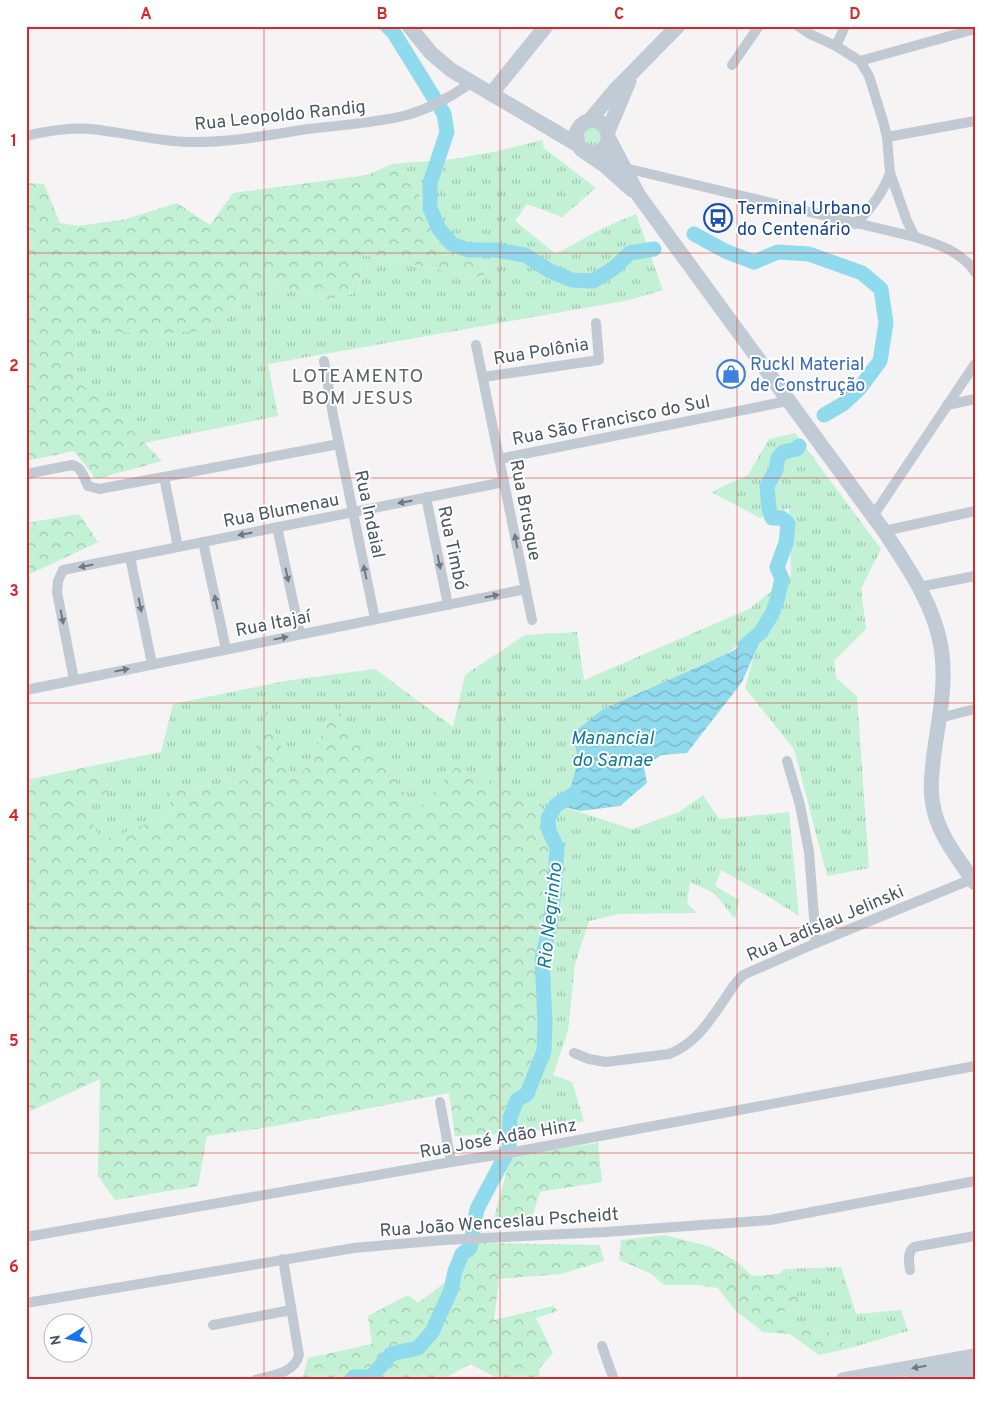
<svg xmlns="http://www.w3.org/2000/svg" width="1001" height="1406" viewBox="0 0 1001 1406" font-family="Overpass,sans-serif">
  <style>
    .grass { fill: url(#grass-tufts) }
    .forest { fill: url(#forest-crowns) }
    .water { fill: url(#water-waves) }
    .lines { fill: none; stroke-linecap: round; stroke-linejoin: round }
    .river { stroke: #90daee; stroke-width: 15 }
    .street { stroke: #c1cad2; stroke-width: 10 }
    .secondary { stroke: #c1cbd6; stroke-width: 15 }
    .oneway { fill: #6e7983 }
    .oneway2 { fill: #6e7984 }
    .grid { fill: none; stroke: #d62828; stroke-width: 1; stroke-opacity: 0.55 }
    .labels { text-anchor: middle; stroke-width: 4; stroke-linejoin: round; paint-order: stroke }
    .street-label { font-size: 18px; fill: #4a5661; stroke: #fff }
    .transit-label { font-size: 18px; fill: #164399; stroke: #fff; text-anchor: start }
    .shop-label { font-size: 18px; fill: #366cbe; stroke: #fff; text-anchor: start }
    .neighbourhood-label { font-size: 19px; letter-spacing: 1px; fill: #5f6368; stroke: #fff }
    .water-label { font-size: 19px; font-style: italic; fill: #0c7c9b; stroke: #fff }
    .neatline { fill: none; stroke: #d62828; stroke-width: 2 }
    .grid-label { font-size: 16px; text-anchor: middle; font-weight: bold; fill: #d62828 }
  </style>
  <defs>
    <pattern id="grass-tufts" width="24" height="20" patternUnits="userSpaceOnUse" patternTransform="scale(1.25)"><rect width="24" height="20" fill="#c3f1d5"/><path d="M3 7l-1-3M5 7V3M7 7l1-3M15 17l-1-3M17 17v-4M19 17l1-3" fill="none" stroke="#a0c6b0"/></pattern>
    <pattern id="forest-crowns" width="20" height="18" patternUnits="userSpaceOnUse" patternTransform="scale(1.25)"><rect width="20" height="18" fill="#c3f1d5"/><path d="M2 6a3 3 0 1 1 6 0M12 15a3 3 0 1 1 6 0" fill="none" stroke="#a0c6b0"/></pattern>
    <pattern id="water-waves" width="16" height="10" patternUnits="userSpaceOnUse" patternTransform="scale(1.25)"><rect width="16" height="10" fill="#90daee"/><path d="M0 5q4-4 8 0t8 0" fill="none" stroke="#78b4c4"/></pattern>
  </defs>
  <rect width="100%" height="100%" fill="#f5f3f3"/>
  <g class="grass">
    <path d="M596,126L603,138L594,148L584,144L583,131Z"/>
    <path d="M542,140L544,148L596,188L562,217L527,204L515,221L556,254L603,228L636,214L663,290L630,300L268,364L278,416L144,443L74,378L77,330H219L256,280L329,300L358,292L363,255L483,278L487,263L435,240L414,180L392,164L454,159L498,151Z"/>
    <path d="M795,433L881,549L861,589L866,629L834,661L836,678L857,696L869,868L827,876L794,749L745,688L765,617L729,653L603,709L573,733L578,761L571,786L557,805L632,829L679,812L703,795L719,819L789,812L799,916L769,897L721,870L715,886L739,900L735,919L714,893L690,882L687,903L697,913L619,914L589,921L575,964L568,1031L553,1075L572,1082L584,1121L553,1129L500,1134L520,1087L552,1037L548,967L561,868L417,811L387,766L332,705L312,763L293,780L267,711L246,780L171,791L168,816L101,842L84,806L112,789L87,767L161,752L173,704L291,680L375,669L453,727L465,675L525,635L577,632L584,680L749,609L791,576L789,508L760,518L711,492L748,475L769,439Z"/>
    <path d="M841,1267L856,1314L901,1310L908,1331L850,1348L826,1330L777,1323L774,1313L801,1308L796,1293V1282L784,1269Z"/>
  </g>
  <g class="forest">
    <path d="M392,164L414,180L435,240L487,263L483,278L363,255L358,292L329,300L256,280L219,330L153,334L77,330L74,378L116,414L162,461L96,479L74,451L26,461V240L28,239L26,183L44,184L60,223L79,226L126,219L177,203L210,225L233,193L367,175Z"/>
    <path d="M79,514L98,542L26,576V523Z"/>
    <path d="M332,704L387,766L417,810L457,766L540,802L561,868L548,967L552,1037L520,1087L500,1134L455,1136L449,1093L270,1127L207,1136L198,1186L115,1200L98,1176L100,1079L26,1113V780L87,767L112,789L84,806L101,841L168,816L171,791L246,780L267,710L293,779L312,763Z"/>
    <path d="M598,1143L602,1182L540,1192L530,1223L492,1225L511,1155Z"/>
    <path d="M665,1235L711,1247L737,1262L752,1276L779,1274L784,1269L796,1282V1293L801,1308L775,1313L777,1323L826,1330L850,1348L819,1355L790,1334L763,1332L736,1311L718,1288L697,1285H664L650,1273L619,1260L621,1240Z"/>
    <path d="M478,1243L600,1245L604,1261L561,1274L499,1279L494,1320L553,1306L558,1311L536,1318L553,1353L539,1369L540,1380H500L470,1364L442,1380H295L303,1376L308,1358L372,1344L368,1316L408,1295L418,1303L447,1281L455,1251Z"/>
  </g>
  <path class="water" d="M761,631L757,648L742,682L687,753L661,755L644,767L647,783L620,806L580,811L557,805L571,786L578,761L573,733L603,709L729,653L749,641Z"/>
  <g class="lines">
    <g class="river">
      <path d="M387,26L394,33L444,114L447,132L430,183V208L439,229L452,244L468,250H496L525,255L550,271L572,280L593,281L614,268L630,253L654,249"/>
      <path d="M694,234L725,251L754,262L778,252L809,254L862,273L881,289L886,323L880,361L859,389L843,404L824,415"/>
      <path d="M745,646L761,632L772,614L777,600L782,579L777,567L786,543L788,524L782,518H772L769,509L767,486L776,470L778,458L783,452L797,449L799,446"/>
      <path d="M351,1380L354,1377H371L391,1354L418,1348L432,1332L451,1290L455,1271L462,1254L470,1248L477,1209L509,1149L510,1118L517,1100L527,1094L544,1051L545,1022L542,959L550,926L555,883L557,847L549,831L548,818L556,805L574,794"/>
    </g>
    <g class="street">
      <path d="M798,26L812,35L836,46L860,61L869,76L883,121L887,137L890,173L907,221L915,237"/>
      <path d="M836,46L845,26"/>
      <path d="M860,61L975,29"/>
      <path d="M732,65L759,26"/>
      <path d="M26,136C47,131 68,127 90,129C123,132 155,141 188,142C226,143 264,136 301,130C336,125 372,124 407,115C429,109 452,96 471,83"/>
      <path d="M887,137L975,121"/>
      <path d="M598,153L625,168L915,237C937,244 961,251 975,272"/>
      <path d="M855,224C871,209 883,193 890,173"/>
      <path d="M476,345L532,620"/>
      <path d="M324,361L333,415L375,619"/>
      <path d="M483,377L599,360L596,323"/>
      <path d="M947,405L975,399"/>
      <path d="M499,459L788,401"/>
      <path d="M26,474L72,465C82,467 84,478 88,486L99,489L164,477L178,547"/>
      <path d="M164,477L339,444"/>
      <path d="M426,497L448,605"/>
      <path d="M873,516L975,364"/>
      <path d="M277,527L300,634"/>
      <path d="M884,531L975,511"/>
      <path d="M203,542L226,649"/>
      <path d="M130,557L152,664"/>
      <path d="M919,587L975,576"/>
      <path d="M74,680L57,592L58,581L63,570L504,482"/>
      <path d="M26,690L526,589"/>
      <path d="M939,718L975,709"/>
      <path d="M787,761L800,805L809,852L816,943"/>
      <path d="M574,1053L589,1059L606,1062L669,1054C695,1044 709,1022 724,1000C730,991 735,982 743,975L816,943L972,879L975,876"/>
      <path d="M440,1102L451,1162"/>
      <path d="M26,1237L451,1162L503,1154L975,1066"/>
      <path d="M910,1270C909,1262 907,1252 914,1247L975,1236"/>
      <path d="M26,1303L354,1248L444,1240L605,1232L770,1220L975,1181"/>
      <path d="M213,1325L291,1310"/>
      <path d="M602,1346L614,1380"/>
      <path d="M255,1380C272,1375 294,1374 299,1355L283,1259"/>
    </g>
    <g class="secondary">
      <path d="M409,26L431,53L451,70L578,145L582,150L604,165L632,190"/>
      <path d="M491,94L546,26"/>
      <path d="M589,121L615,90L678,26"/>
      <path d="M608,131L629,81"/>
      <path d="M609,139L639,196L884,531C907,566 934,604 941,647C947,681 939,719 934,753C932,772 929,791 934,810C940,837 960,861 975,883"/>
      <path d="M578,145L576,133C581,122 589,118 600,122C615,134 608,155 588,153"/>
      <path d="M843,1380L975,1356"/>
      <path d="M912,1380L975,1369"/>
    </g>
  </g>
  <defs><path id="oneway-solid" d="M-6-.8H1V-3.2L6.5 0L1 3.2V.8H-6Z" transform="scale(1.25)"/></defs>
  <g class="oneway">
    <use href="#oneway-solid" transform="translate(405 502) rotate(169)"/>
    <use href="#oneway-solid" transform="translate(245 534) rotate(169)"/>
    <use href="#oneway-solid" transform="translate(516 541) rotate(-101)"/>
    <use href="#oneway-solid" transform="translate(439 562) rotate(78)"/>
    <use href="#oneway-solid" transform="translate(86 566) rotate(169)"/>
    <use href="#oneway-solid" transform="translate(365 572) rotate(-102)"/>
    <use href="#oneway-solid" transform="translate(287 575) rotate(78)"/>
    <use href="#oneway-solid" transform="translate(492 596) rotate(-11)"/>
    <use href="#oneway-solid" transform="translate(216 602) rotate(-102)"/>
    <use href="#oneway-solid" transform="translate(140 605) rotate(79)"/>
    <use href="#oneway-solid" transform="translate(62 617) rotate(79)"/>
    <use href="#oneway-solid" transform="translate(281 638) rotate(-11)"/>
    <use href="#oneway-solid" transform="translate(122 670) rotate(-11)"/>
  </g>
  <use class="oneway2" href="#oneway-solid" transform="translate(919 1367) rotate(170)"/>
  <path class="grid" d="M264,26V1380M500,26V1380M737,26V1380M26,253H975M26,478H975M26,703H975M26,928H975M26,1153H975"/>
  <defs>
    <symbol id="bus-ring" viewBox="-11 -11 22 22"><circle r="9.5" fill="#fff" stroke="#1a4fb4" stroke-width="1.5"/><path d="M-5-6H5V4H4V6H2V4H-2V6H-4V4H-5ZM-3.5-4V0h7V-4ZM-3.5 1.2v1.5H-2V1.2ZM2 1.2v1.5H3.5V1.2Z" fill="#1a4fb4"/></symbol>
    <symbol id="shop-ring" viewBox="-11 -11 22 22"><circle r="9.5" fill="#fff" stroke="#3f7fe0" stroke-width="1.5"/><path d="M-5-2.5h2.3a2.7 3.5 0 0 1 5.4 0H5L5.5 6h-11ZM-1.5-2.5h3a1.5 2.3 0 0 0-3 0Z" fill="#3f7fe0"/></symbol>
  </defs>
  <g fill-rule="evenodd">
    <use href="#bus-ring" x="702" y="202" width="32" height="32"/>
    <use href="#shop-ring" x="715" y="358" width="32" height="32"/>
  </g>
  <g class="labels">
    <g class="street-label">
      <text transform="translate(280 115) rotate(-6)" y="6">Rua Leopoldo Randig</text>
      <text transform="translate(541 351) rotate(-9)" y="6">Rua Polônia</text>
      <text transform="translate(611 420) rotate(-11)" y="6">Rua São Francisco do Sul</text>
      <text transform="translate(281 510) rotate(-11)" y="6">Rua Blumenau</text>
      <text transform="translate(526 510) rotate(79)" y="6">Rua Brusque</text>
      <text transform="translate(370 514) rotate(78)" y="6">Rua Indaial</text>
      <text transform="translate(453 548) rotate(78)" y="6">Rua Timbó</text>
      <text transform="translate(273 623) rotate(-11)" y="6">Rua Itajaí</text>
      <text transform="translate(825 923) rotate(-23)" y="6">Rua Ladislau Jelinski</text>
      <text transform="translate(498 1138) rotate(-10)" y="6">Rua José Adão Hinz</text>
      <text transform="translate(499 1222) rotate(-4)" y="6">Rua João Wenceslau Pscheidt</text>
    </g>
    <g class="transit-label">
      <text x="737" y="214">Terminal Urbano<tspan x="737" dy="21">do Centenário</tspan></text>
    </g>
    <g class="shop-label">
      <text x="750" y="370">Ruckl Material<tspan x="750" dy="21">de Construção</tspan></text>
    </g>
    <g class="neighbourhood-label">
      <text x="358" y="382">LOTEAMENTO<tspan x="358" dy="22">BOM JESUS</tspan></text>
    </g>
    <g class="water-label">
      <text x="612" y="744">Manancial<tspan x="612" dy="22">do Samae</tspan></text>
      <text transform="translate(549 916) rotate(-84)" y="7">Rio Negrinho</text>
    </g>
  </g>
  <rect width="1001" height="1406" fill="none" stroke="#ffffff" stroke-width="55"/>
  <g transform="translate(68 1338) rotate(260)"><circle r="24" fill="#ffffff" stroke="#b7bbc0"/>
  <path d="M0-4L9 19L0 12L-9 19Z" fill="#1a73e8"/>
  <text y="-8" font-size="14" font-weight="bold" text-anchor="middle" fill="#4a5661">N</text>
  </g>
  <rect x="28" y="28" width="946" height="1350" class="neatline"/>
  <g class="grid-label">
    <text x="146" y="19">A</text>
    <text x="382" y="19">B</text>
    <text x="619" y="19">C</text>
    <text x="855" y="19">D</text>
    <text x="14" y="146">1</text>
    <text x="14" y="371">2</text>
    <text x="14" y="596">3</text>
    <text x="14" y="821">4</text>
    <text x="14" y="1046">5</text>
    <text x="14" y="1272">6</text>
  </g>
</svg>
